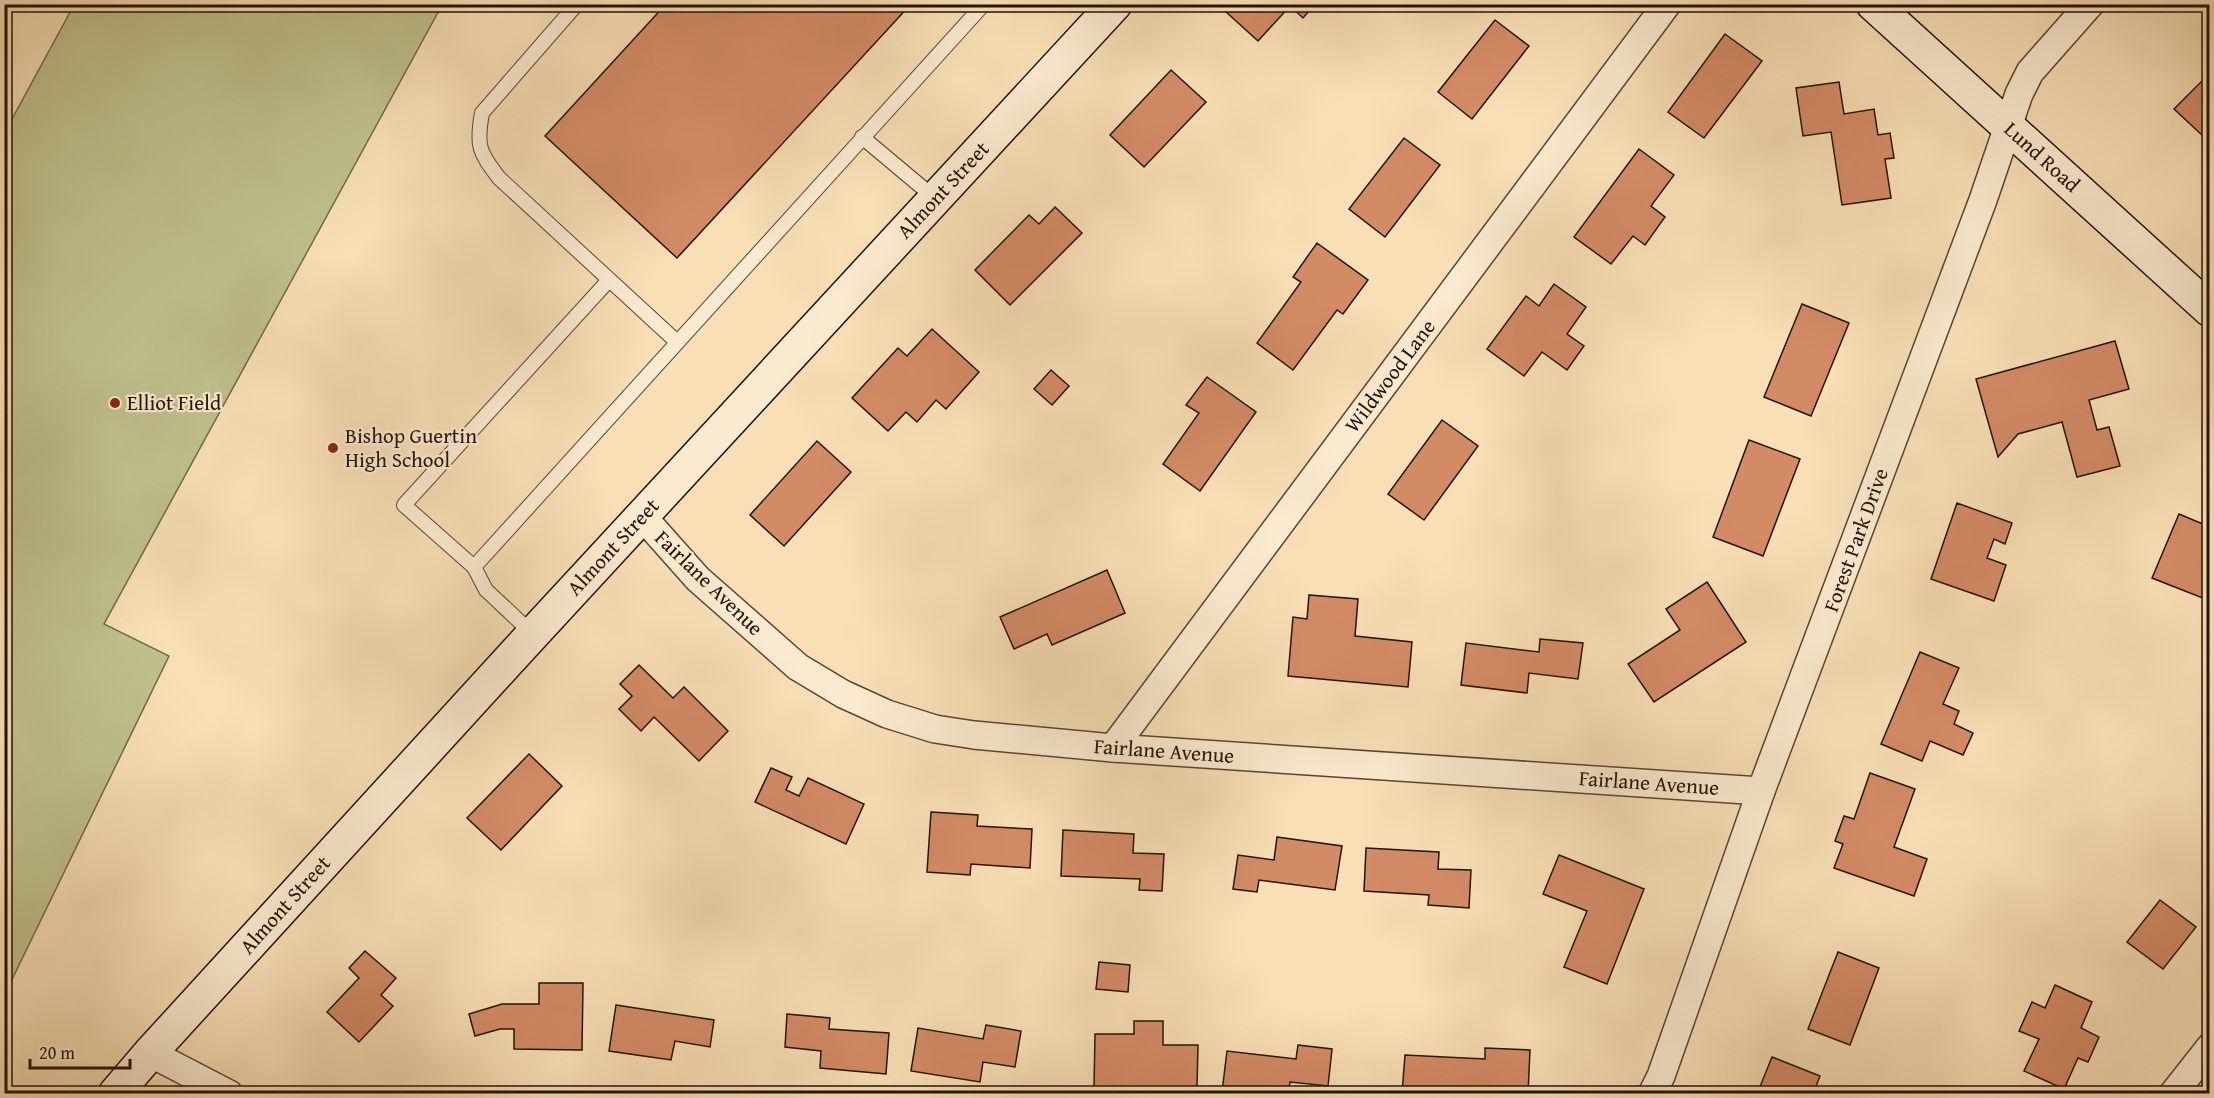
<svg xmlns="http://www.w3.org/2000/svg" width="2214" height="1098" viewBox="0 0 2214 1098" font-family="'Gentium Book Plus',serif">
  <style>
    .green { fill: #bfc18c; stroke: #716a48; stroke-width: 1.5 }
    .building { fill: #d38b66; stroke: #231205; stroke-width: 1.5 }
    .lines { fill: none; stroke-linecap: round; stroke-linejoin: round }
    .lane-casing { stroke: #584531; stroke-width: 16 }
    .street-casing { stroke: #584531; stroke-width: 30 }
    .secondary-casing { stroke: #231205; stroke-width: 36 }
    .lane { stroke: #faeacf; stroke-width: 14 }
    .street { stroke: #faeacf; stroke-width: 27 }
    .secondary { stroke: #faeacf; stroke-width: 33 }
    .poi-dot { fill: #8f2418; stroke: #faeacf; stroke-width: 2 }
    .labels { text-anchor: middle; stroke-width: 4.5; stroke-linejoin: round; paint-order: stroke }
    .street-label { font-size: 21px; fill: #231205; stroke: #faeacf }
    .poi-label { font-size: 21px; fill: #231205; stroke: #faeacf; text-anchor: start }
  </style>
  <rect width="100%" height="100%" fill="#f8dfb5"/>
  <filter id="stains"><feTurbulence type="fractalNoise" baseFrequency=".00333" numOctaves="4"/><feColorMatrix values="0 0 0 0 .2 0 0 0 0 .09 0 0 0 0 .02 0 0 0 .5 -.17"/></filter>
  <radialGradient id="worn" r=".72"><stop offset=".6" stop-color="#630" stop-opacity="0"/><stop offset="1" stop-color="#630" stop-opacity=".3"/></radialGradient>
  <path class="green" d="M74,5H442L104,624L169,656L5,994V132Z"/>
  <g class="building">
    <path d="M666,4H911L677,258L545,136Z"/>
    <path d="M1231,4H1315L1303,18L1290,6L1258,41L1225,11Z"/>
    <path d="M1495,20L1529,46L1472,119L1438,92Z"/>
    <path d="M1725,34L1762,61L1704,138L1668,112Z"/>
    <path d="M1171,70L1206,102L1144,167L1110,135Z"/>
    <path d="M2210,73V129L2203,136L2174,109Z"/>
    <path d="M1839,82L1844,114L1874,109L1878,135L1890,133L1894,158L1885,159L1891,198L1842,205L1831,132L1803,136L1796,88Z"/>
    <path d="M1404,138L1440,165L1385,237L1349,209Z"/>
    <path d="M1639,149L1674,175L1651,206L1665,217L1645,245L1633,236L1611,264L1574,237Z"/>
    <path d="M1055,207L1082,233L1010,305L975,270L1029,215L1039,224Z"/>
    <path d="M1317,243L1368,280L1343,314L1337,310L1293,370L1257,343L1301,282L1293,277Z"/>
    <path d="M1554,284L1586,307L1567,334L1584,346L1567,370L1542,352L1524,376L1487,349L1526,296L1539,306Z"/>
    <path d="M1802,304L1849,323L1811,416L1764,397Z"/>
    <path d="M932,329L979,372L946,409L936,400L917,422L906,412L888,431L852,398L898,348L907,356Z"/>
    <path d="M2115,341L2129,389L2089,400L2097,430L2109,427L2120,466L2077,477L2062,422L2018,434L1998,457L1976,379Z"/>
    <path d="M1051,370L1069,386L1052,405L1034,389Z"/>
    <path d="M1207,377L1256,412L1200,491L1163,464L1199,413L1186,405Z"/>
    <path d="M1442,420L1478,446L1424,520L1388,494Z"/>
    <path d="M1749,440L1800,459L1763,556L1713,537Z"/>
    <path d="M817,441L851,472L784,546L750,515Z"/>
    <path d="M1957,503L2012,523L2005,544L1994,539L1987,558L2006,565L1994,601L1931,579Z"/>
    <path d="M2179,514L2210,527V601L2152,578Z"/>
    <path d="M1107,570L1125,613L1052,645L1047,634L1014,649L1000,617Z"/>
    <path d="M1707,582L1746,642L1654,702L1628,664L1680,630L1666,609Z"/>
    <path d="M1309,595L1358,599L1355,636L1412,642L1408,687L1288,676L1293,617L1307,619Z"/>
    <path d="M1540,639L1583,643L1578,679L1529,673L1527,693L1461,685L1466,643L1539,652Z"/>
    <path d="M1920,652L1959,668L1943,704L1959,711L1954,724L1973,733L1963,755L1930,741L1922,761L1881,744Z"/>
    <path d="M639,665L673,698L684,687L728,731L699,761L654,717L641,731L619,709L632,696L620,684Z"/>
    <path d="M529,754L562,786L501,850L467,818Z"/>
    <path d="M771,768L792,777L786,790L799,796L808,778L864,804L846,844L755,802Z"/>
    <path d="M1870,773L1915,789L1894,847L1927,859L1914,896L1834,868L1843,844L1835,841L1844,816L1854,819Z"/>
    <path d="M931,812L978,815L977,826L1032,829L1030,868L971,864L970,875L927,872Z"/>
    <path d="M1063,830L1134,834L1133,853L1164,854L1162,891L1139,890L1140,879L1061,876Z"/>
    <path d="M1277,837L1342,846L1335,890L1259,880L1257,892L1233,889L1238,855L1274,860Z"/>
    <path d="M1366,848L1439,852L1438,869L1471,870L1469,908L1428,905L1429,895L1364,891Z"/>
    <path d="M1559,855L1644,889L1607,984L1564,967L1587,911L1543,894Z"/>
    <path d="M2160,900L2196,927L2163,969L2127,942Z"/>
    <path d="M365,951L396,978L381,995L393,1006L359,1042L327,1012L359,978L349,968Z"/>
    <path d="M1838,952L1879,968L1850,1045L1808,1029Z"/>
    <path d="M1099,962L1130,965L1128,992L1096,989Z"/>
    <path d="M539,983H583L582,1050L514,1049V1029H500L475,1036L469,1014L502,1004H539Z"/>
    <path d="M2055,985L2092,1002L2081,1028L2099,1037L2088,1062L2078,1058L2064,1089L2024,1071L2039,1039L2019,1031L2032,1002L2045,1008Z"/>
    <path d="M616,1005L714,1020L710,1047L675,1041L671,1060L609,1051Z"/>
    <path d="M787,1014L830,1018L829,1029L889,1033L886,1074L820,1068L821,1051L785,1047Z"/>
    <path d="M1134,1021H1163V1045H1198L1197,1088L1094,1087L1095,1034H1134Z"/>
    <path d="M986,1025L1021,1031L1015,1067L983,1062L980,1082L911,1071L918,1028L983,1039Z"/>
    <path d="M1298,1045L1332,1049L1328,1086L1290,1082L1288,1094L1222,1092L1227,1051L1296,1059Z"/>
    <path d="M1485,1048L1530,1050L1528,1094L1474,1091V1094H1402L1405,1055L1485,1059Z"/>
    <path d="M1772,1057L1820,1076L1813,1094H1757Z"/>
  </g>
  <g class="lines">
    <defs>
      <g id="lane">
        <path d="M577,4L482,113C476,146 479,152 499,178L677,342"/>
        <path d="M862,137L936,199"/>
        <path d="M474,567L984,4"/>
        <path d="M533,634L486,590L474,567L404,505L609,280"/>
      </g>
      <g id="street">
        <path d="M642,516L698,579L798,667L843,694L887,714L935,729L974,735L1113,748L1761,791"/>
        <path d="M1113,748L1667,4"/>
        <path d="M150,1053L229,1094"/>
        <path d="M1652,1094L1661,1076L1761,791L1983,200L2019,94L2030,72L2090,4"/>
        <path d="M2173,1094L2210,1047"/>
      </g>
      <g id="secondary">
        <path d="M1873,4L2210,310"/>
        <path d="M115,1094L150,1053L533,634L1115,4"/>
      </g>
    </defs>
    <use href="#lane" class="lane-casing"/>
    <use href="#street" class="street-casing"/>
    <use href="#secondary" class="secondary-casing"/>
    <use href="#lane" class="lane"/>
    <use href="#street" class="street"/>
    <use href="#secondary" class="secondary"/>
  </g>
  <g class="poi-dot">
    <circle cx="115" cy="403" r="6"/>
    <circle cx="333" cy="448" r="6"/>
  </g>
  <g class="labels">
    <g class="street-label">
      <text transform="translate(2042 157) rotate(42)" y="7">Lund Road</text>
      <text transform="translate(943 190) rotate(-47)" y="7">Almont Street</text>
      <text transform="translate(1390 376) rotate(-53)" y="7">Wildwood Lane</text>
      <text transform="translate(1856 540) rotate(-70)" y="7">Forest Park Drive</text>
      <text transform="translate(613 547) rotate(-47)" y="7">Almont Street</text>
      <text transform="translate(709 583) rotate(44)" y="7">Fairlane Avenue</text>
      <text transform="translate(1164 751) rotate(4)" y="7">Fairlane Avenue</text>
      <text transform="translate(1649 783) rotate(4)" y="7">Fairlane Avenue</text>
      <text transform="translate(285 905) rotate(-48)" y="7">Almont Street</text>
    </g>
    <g class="poi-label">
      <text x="127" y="410">Elliot Field</text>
      <text x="345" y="443">Bishop Guertin<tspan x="345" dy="24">High School</tspan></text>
    </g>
  </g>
  <rect width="2214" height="1098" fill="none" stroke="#f8dfb5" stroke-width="24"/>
  <rect x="6" y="6" width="2202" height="1086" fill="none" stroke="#231205" stroke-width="3"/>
  <rect x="12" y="12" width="2190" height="1074" fill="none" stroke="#231205" stroke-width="1.5"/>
  <path d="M30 1059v9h100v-9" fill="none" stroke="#231205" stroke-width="3"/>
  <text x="39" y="1059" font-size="18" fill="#231205" stroke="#faeacf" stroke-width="4.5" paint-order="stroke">20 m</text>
  <rect width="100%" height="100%" filter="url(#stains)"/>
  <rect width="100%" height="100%" fill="url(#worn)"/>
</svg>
